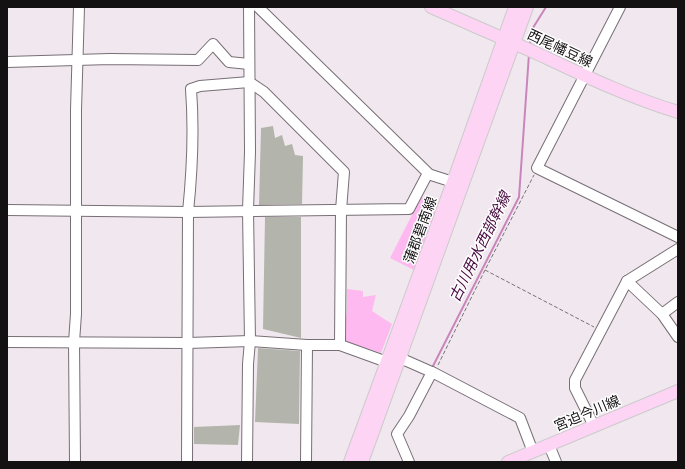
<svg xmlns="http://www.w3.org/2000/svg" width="685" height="469" viewBox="0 0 685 469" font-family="Barlow,'Noto Sans JP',sans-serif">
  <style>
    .green { fill: #feb9f0 }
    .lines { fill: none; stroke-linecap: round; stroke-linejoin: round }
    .stream { stroke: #c985bc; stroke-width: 2 }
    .building { fill: #b3b4ab }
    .minor-casing { stroke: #776f75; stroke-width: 12 }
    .major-casing { stroke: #cbcbcb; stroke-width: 14 }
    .path { stroke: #787377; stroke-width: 1; stroke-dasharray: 4 2; stroke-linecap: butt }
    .minor { stroke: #fff; stroke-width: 10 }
    .major { stroke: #fdd4f4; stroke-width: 12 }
    .labels { text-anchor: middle; stroke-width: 3; stroke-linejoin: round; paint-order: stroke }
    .street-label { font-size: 14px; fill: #141113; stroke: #fff }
    .water-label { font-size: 15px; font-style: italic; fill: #4a0c42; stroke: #fff }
  </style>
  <rect width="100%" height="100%" fill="#f1e8ef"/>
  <g class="green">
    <path d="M421,197L438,203L414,270L390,258Z"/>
    <path d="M347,289L363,291V297L376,295L372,311L392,324L381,353L344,341L347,308Z"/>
  </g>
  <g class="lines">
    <g class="stream">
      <path d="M530,46L531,31L546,7"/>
      <path d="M432,368L519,197L529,54"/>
    </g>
  </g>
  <g class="building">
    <path d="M273,126L275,138L282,135L285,146L292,144L295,155L303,156L302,204L259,205L261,128Z"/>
    <path d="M265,217H301V338L263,329Z"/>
    <path d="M258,348L300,351L299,424L255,422Z"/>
    <path d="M240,425L238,445L194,444V427Z"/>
  </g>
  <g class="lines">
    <defs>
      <g id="minor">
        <path d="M620,7L537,168L678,237"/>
        <path d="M7,62L110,59L198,60L213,44L229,62L249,64"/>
        <path d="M428,174L453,182"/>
        <path d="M7,210L188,212L409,209L428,173L258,7"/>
        <path d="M627,281L662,314L678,337"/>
        <path d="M662,314L678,302"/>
        <path d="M7,342L188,343L250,341L307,345H340L387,362"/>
        <path d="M400,358L434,373L520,418L533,452"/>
        <path d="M594,426L575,388V380L627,281L678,249"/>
        <path d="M549,445L556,462"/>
        <path d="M75,462L74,342L76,314V110L79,7"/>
        <path d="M187,462L188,212C192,173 194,128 191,89L200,86L249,82L264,92L344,172L341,210L340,345"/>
        <path d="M247,462L248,364L250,341L248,210L250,152L249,7"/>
        <path d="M306,462L307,345"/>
        <path d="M409,462L397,434L409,416L432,372"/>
      </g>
      <g id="major">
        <path d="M431,7C465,22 500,37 534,52C581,74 628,97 678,112"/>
        <path d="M350,462L453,182L515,7"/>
        <path d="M362,462L527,7"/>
        <path d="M508,462L678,391"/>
      </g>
    </defs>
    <use href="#minor" class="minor-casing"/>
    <use href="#major" class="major-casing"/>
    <g class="path">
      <path d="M485,270L594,327"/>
      <path d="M438,365L485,270L534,175"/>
    </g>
    <use href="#minor" class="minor"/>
    <use href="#major" class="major"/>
  </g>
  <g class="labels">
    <g class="street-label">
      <text transform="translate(560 48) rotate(25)" y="5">西尾幡豆線</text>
      <text transform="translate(420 230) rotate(-70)" y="5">蒲郡碧南線</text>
      <text transform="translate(587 413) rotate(-23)" y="5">宮迫今川線</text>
    </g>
    <g class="water-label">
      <text transform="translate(480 247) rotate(-64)" y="5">古川用水西部幹線</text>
    </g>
  </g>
  <rect width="685" height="469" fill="none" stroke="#141113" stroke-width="16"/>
</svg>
